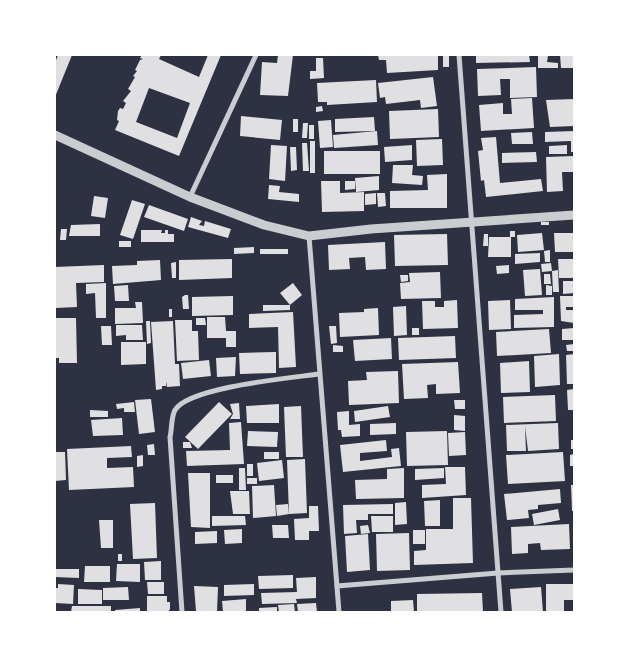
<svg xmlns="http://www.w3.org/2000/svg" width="629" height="667" viewBox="0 0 629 667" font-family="'Sofia Sans Condensed',sans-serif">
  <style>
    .building { fill: #e0e0e3; fill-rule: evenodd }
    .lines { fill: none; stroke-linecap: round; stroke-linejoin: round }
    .minor { stroke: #caccd0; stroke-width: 5 }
    .tertiary { stroke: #caccd0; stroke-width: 9 }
  </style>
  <rect width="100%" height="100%" fill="#2d3142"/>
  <g class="building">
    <path d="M58,55H72L55,97V63Z"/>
    <path d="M142,55H161L159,59L199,77L208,55H221L179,156L115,130L119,121L117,120L118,111L120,108L123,109L126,103L123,101L131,91L128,89L135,77L133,76L137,71L135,70L140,60L143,59L140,58ZM149,88L190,103L177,138L136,122Z"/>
    <path d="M278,55H293L288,96L260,95L262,62L277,63Z"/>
    <path d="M378,55H438V70L387,73L386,60H379Z"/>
    <rect x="443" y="55" width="6" height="12"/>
    <path d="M476,55H529L530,62L476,63Z"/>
    <path d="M538,55L548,56L547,62L558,63V68H538Z"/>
    <path d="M560,55H574V68H561Z"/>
    <path d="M316,58H323L324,78L310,79V71H316Z"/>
    <path d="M536,67L537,97L510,98V79H500L501,95L478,96L477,69Z"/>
    <path d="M433,77L437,106L421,108L420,100L386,104L385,97L380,98L378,83Z"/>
    <path d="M376,80L377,102L327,105V102H318L317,83Z"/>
    <path d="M532,98L534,128L481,131L479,105L503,103V114H512L511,99Z"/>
    <path d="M574,99V126L550,127L546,100Z"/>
    <path d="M322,106L323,111L316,112V107Z"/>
    <path d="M438,109L439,137L390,139L389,111Z"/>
    <path d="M241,116L282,120L280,140L240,136Z"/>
    <path d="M374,117L375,131L335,132V119Z"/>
    <rect x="293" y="119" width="5" height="13"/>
    <path d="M331,120L333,147L320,148L318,121Z"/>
    <path d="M303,123H308L307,138H302Z"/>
    <rect x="309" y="125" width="5" height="14"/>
    <path d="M377,131L378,145L334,148L333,135Z"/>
    <path d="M574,131V152H571V141L545,142V132Z"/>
    <path d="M532,132L533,144H512L511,133Z"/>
    <path d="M496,137L500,183L541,179L543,191L486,197L484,180L481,181L478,151L483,150L481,138Z"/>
    <path d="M442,139L443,165L417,166L416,140Z"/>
    <rect x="310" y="141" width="5" height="32"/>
    <path d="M302,143H307L309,171H303Z"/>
    <path d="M271,145L287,146L285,181L269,179Z"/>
    <path d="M412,145V160L385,162L384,147Z"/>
    <path d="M567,145V154H549V146Z"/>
    <path d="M290,147H296L297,170L291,171Z"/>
    <rect x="324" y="151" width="56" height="23"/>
    <path d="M536,152L537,162L502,163V153Z"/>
    <path d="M574,156V172H562L563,191L547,192L546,157Z"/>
    <path d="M393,165H413L412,175L423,176L422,185L392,183Z"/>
    <path d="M447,174V208H390V191L428,190L427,175Z"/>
    <path d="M379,176V190L356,192L355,178Z"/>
    <path d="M321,181H340V193L364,192V211L322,212Z"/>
    <path d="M345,181H355V189L345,190Z"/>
    <path d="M269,185L280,186L279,192L299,194V202L268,199Z"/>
    <path d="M376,193V204L365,205V194Z"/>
    <path d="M377,193H385L386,206L378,207Z"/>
    <path d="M94,196L108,198L105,218L91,216Z"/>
    <path d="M132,200L145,204L133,239L120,235Z"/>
    <path d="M149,205L188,219L184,231L144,217Z"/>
    <path d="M191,217L202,221L199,225L204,226L205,221L231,229L228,238L188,227Z"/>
    <rect x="541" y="222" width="8" height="3"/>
    <path d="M100,224V236H69L71,225Z"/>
    <path d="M61,229H67L66,240H60Z"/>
    <path d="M141,230H162L161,233H165V230H168V234H174V242H141Z"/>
    <rect x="510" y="231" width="5" height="6"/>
    <path d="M542,233L544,250L518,252L517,235Z"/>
    <path d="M554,233H574V252H555Z"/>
    <path d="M447,234L448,265L395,266L394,235Z"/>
    <path d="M484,234H488V246H483Z"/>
    <path d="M489,237H511V257H488Z"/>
    <rect x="119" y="241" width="12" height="6"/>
    <path d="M385,242L386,269L366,270L365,257L349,258L350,269L329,270L328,245Z"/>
    <path d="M254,247V253L234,254V248Z"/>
    <rect x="260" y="249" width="28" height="5"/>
    <path d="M550,250V262H545L544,251Z"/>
    <path d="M540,253V262L515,264V254Z"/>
    <path d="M232,259V278L179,280V260Z"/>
    <path d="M558,259H574V278H559Z"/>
    <path d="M160,260L161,280L113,284L112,266L137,265V261Z"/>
    <path d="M176,262V278H172L171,263Z"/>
    <path d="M551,263L552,271L542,272L541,264Z"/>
    <path d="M104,265V282L76,283L77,307L56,308L55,267Z"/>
    <path d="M509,265V273L497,274L496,266Z"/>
    <path d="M540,269L542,295L525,296L523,270Z"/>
    <path d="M558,270L559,292H553L552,271Z"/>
    <path d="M440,272L441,298L401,299L400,283L410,282L409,273Z"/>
    <path d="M544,274H550L551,284H544Z"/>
    <path d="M400,275H408V281L401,282Z"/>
    <path d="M563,281H574V293L563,294Z"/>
    <path d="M106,283V318H96L95,293L86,294V284Z"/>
    <path d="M293,283L302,295L290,305L280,293Z"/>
    <path d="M128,285L129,301H115L114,286Z"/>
    <path d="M546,285L552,286V295H546Z"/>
    <path d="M185,295H188L189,309H183L182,297Z"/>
    <path d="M233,296V315L192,316V297Z"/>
    <path d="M560,296H574V307H566V310H574V323L561,321Z"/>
    <path d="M554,297V327L514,328V315L543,314V310H515V299Z"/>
    <path d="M457,300L458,328L423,329L422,301H435V307H444V301Z"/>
    <path d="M510,300L511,329L489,330L488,301Z"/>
    <path d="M135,302H142L143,323L115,324V308H136Z"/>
    <path d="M263,305H290V310L263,311Z"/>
    <path d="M406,306L407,335L394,336L393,307Z"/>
    <path d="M378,308L379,335L340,337L339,313L364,312V309Z"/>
    <rect x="169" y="309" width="3" height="8"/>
    <path d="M293,312L296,367L279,368L278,327L249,328V314Z"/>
    <path d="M207,317H225L226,331H236V347H226V338H207Z"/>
    <path d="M55,318H76L77,363H59V358H55Z"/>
    <path d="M196,318H205L206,325H196Z"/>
    <path d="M175,320H192V331H198L199,360L177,361Z"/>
    <path d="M146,321H150L151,343L147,344Z"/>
    <path d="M173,321L175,364H179L180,386L167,387L166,381V386H162V389L156,390L151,322Z"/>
    <path d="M116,325H142L143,340H126V335L116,336Z"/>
    <path d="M101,326H111L112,345H102Z"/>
    <path d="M329,326H336L337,343L331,344Z"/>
    <rect x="412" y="328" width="7" height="7"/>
    <path d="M574,328V340H562V329Z"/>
    <path d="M549,329L551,353L497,356L496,332Z"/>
    <path d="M455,336L456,358L399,360L398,338Z"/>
    <path d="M391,338L392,359L355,361L353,340Z"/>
    <path d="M121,342H146V364L121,365Z"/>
    <path d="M574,344V351H567L566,345Z"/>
    <path d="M333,345L343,346V352H333Z"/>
    <path d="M276,352V373L240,374L239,353Z"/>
    <path d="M559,354L560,385L535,387L534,356Z"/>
    <path d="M574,354V384H567L566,355Z"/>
    <path d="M236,357L235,376L217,377L216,358Z"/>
    <path d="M209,360L211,376L183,379L181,363Z"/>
    <path d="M529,361L530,392L501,393L500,363Z"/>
    <path d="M458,362L460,393L436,394V384L427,385L428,398L404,399L402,364Z"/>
    <path d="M398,371L399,403L349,405L348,381L367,380L366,372Z"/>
    <path d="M574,389V410H568L567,390Z"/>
    <path d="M555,395L556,421L504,423L503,397Z"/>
    <path d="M151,399L155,432L139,434L135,400Z"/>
    <path d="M454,400H465V409H455Z"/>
    <path d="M134,402L135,412H124V408L117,409L116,404Z"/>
    <path d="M219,402L232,414L198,449L185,437Z"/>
    <path d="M239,403L240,419H230L233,414L230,404Z"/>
    <path d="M279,404V423H247L246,406Z"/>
    <path d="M301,406L303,457H286L284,407Z"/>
    <path d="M388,406L390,417L355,422L354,411Z"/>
    <path d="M90,410L108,411V417H90Z"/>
    <path d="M349,411V425L360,424V436L342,437L341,430H338L337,412Z"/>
    <path d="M454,415L465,416V431L454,430Z"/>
    <path d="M122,418L123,435L93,436L91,420Z"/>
    <path d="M241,422L244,464L187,466L186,451L230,450L229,423Z"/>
    <path d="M396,423V434L370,435V424Z"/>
    <path d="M558,423L559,449L528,451L525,426L526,451H507L506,425Z"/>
    <path d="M248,431L278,432L277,447L247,446Z"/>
    <path d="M447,431L448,465L407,466L406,432Z"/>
    <path d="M465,432L466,455L449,456L448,433Z"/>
    <path d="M386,440L387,451L360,453V461L392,457L391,449L399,448L401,466L343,472L340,445Z"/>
    <rect x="571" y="440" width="3" height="9"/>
    <path d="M183,442H190L192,448H183Z"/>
    <path d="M154,444L155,455H148L147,445Z"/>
    <path d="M131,446L132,457L107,458V468L133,467L134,487L69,490L67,449Z"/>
    <path d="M55,452H65L66,480L55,481Z"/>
    <rect x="264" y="452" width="15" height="7"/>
    <path d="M563,452L565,481L508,484L506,455Z"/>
    <path d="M574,454V466H570V455Z"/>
    <path d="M143,455V466L137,467V456Z"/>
    <path d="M305,459L307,513L289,514L287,460Z"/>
    <path d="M282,460L284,478L259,481L257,463Z"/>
    <rect x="247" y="464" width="6" height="12"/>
    <path d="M445,467H465L466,495L422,498V485L446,484Z"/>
    <path d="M239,468H245L246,490H239Z"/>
    <path d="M404,468V498L356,499L355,480L387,479V469Z"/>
    <path d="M444,468V478L415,480V469Z"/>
    <path d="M188,473H210V528L191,527Z"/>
    <rect x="216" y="475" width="17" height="8"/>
    <rect x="247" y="478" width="10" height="6"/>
    <path d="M274,485L276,516L253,518L252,486Z"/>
    <path d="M571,485H574V511H572Z"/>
    <path d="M560,489L561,503L538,505V509L528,510L529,518L507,520L504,494Z"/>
    <path d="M230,491H249L250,514H233Z"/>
    <path d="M453,498H471L473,563L414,565V551L426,550V529H453Z"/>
    <path d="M440,500V526H425L424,501Z"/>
    <path d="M406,502L407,524L395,525V503Z"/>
    <path d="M155,503L157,558L133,559L130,504Z"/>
    <path d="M288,504L289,514L277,516L276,505Z"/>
    <path d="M393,504V514H368V520H356L357,533L344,534L343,505Z"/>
    <path d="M309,506H318L319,531H309V540H295L294,519L309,518Z"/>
    <path d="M558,509L560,520L534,525L532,514Z"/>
    <path d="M212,516H245L246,525L212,526Z"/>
    <path d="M371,516H393V532H372Z"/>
    <path d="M99,520H113V548H101Z"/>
    <path d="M569,524L570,549L541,550L540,543L528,544V553L512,554L511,527Z"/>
    <path d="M272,525H288L289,538H273Z"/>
    <path d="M368,525L370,533L361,534L360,526Z"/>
    <path d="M242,529V543L225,544L224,530Z"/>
    <rect x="413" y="530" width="12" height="14"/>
    <path d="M217,531V543L195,544V532Z"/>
    <path d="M409,533L410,570L377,571L376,534Z"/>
    <path d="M368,534L370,570L347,572L345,536Z"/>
    <rect x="118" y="554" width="4" height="7"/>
    <path d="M161,561V580H145L144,562Z"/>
    <path d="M117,564H140V582L116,581Z"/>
    <path d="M85,566H110V582H84Z"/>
    <path d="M55,569H79V578L55,577Z"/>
    <path d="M293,575V588L259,589L258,576Z"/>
    <path d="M316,577V598L296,599L297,603L262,604L261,593L297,592L296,578Z"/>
    <path d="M147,582H164V594H148Z"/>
    <path d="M58,584L74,585L73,604L55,603V588H58Z"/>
    <path d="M254,584V595L224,596V585Z"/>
    <path d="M546,584H574V600H564V612H546Z"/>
    <path d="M194,586L218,587L217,612L196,611Z"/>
    <path d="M128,587L129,600H103V588Z"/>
    <path d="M541,587L543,612H512L510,589Z"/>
    <path d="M78,589L102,590V604H78Z"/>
    <path d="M482,593L483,612H417V594Z"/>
    <path d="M147,596H167V602H170V609L168,612H147Z"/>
    <path d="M246,599V612H223L222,601Z"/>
    <path d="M413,600L414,612H391V601Z"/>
    <path d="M316,603L317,612H298L297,604Z"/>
    <path d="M294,604L295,612H279L278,605Z"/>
    <path d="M72,606H111V612H71Z"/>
    <path d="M277,607V612H259V608Z"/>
    <path d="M140,608V612H115V610Z"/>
  </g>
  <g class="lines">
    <g class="minor">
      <path d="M459,55L501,612"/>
      <path d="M190,197L256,55"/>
      <path d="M309,236L339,612"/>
      <path d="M337,586L498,573L574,570"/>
      <path d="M182,612L170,437C172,430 171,417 175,410C189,387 290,378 319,374"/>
    </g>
    <path class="tertiary" d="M55,135L190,197L264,225L309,236L371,229L574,215"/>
  </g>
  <rect width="629" height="667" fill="none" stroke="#ffffff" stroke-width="112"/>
</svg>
